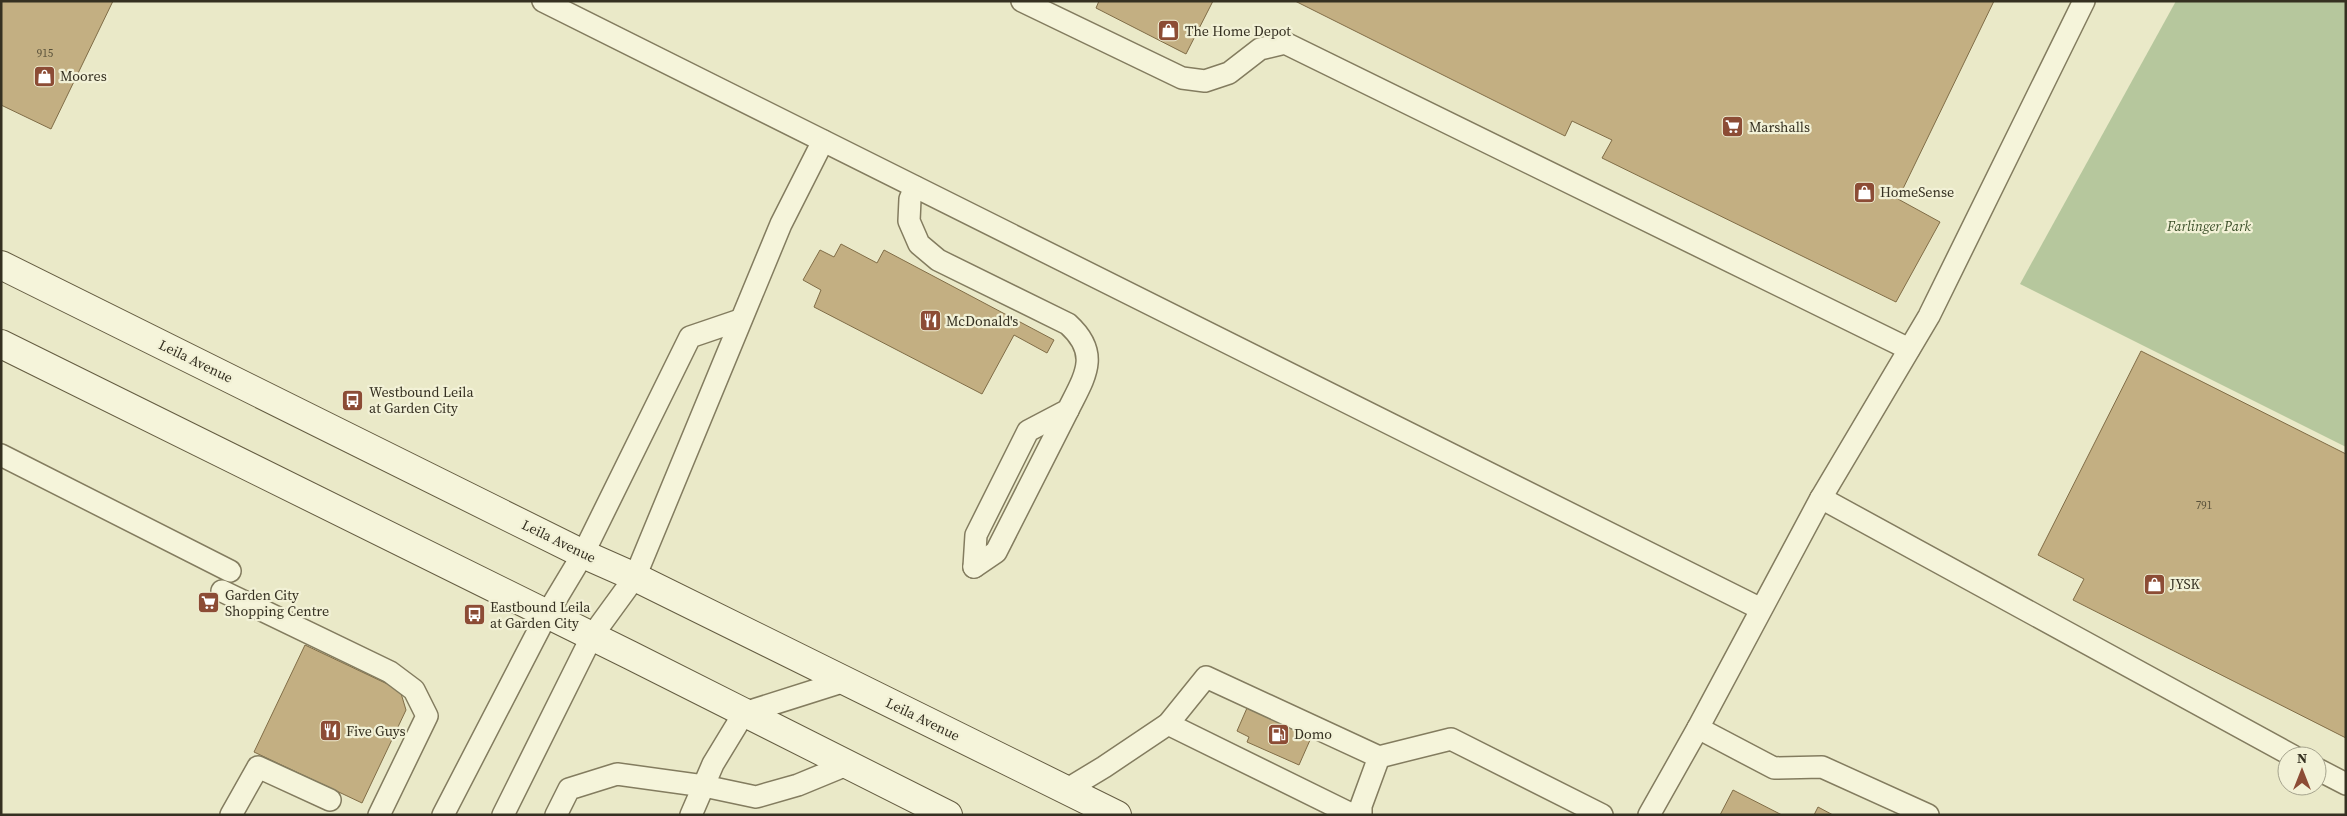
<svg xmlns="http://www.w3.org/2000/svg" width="2347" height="816" viewBox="0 0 2347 816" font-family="'Source Serif 4',serif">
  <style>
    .green { fill: #b6c79d }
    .building { fill: #c3af82; stroke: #806d47 }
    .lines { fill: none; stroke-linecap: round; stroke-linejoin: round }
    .lane-casing { stroke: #837c5f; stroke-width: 24 }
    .secondary-casing { stroke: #655d42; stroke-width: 30 }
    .lane { stroke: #f5f4da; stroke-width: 21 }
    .secondary { stroke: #f5f4da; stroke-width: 28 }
    .labels { text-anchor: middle; stroke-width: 4.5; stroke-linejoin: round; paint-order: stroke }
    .number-label { font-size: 11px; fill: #585039 }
    .poi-label { font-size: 14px; fill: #353021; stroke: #f2f1d6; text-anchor: start }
    .park-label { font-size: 14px; font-style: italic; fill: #3c502a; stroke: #f2f1d6 }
    .street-label { font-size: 14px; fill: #353021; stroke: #f2f1d6 }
  </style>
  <rect width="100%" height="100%" fill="#eae9c8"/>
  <path class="green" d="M2176,1H2346V447L2020,284Z"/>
  <g class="building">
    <path d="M1,1H113L51,129L1,105Z"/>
    <path d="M1099,1H1213L1186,54L1096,8Z"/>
    <path d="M1295,1H1994L1898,199L1940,222L1896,302L1602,158L1612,140L1572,121L1565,136Z"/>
    <path d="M841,244L877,263L884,250L1054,340L1047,353L1014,335L982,394L814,307L821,290L803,280L820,250L834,257Z"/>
    <path d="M2141,351L2346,454V738L2073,600L2084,579L2038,555Z"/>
    <path d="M305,645L400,690L406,710L362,803L254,752Z"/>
    <path d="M1263,707L1314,731L1299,765L1247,742L1249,737L1237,731L1247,708L1260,714Z"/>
    <path d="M1733,790L1782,815H1720Z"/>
    <path d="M1818,807L1833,815H1814Z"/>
  </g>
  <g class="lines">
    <defs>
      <g id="lane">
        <path d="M543,1L1761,609"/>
        <path d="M1022,1L1182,78L1205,81L1229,73L1260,49L1285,43L1909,349"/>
        <path d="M915,187L910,199L909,221L919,244L938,260L1068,324C1101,354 1085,376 1068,410L1028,431L976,535L974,567"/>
        <path d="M1,455L230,571"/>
        <path d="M1821,498L2293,756"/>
        <path d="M974,567L996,552L1068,410"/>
        <path d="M222,591L390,672L414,690L427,716L379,815"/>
        <path d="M1168,724L1353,815"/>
        <path d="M1698,728L1774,768L1822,767L1928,815"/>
        <path d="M2317,769L2346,784"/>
        <path d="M1066,790L1104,767L1168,724L1206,677L1379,757L1451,739L1602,815"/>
        <path d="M231,815L258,767L330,800"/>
        <path d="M443,815L547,614L583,554L690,337L740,320"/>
        <path d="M503,815L592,636L635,577L781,224L823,141"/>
        <path d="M556,815L569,789L617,774L704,786L756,797L798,785L849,764"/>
        <path d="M691,815L713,764L744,713L845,681"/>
        <path d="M1361,815V806L1379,757"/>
        <path d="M1649,815L1698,728L1821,498L1929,316L2084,1"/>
      </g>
      <g id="secondary">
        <path d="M1,265L583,554L635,577L1117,815"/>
        <path d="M1,344L630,655L948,815"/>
      </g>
    </defs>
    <use href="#lane" class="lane-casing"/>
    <use href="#secondary" class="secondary-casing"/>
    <use href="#lane" class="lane"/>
    <use href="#secondary" class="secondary"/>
  </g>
  <defs>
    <symbol id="shop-square" viewBox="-11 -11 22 22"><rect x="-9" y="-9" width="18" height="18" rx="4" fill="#8c4c35" stroke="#f2f1d6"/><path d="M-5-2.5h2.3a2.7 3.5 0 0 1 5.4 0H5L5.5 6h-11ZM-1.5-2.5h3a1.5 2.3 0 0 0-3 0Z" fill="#fff"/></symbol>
    <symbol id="supermarket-square" viewBox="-11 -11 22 22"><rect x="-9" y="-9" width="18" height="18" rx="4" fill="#8c4c35" stroke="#f2f1d6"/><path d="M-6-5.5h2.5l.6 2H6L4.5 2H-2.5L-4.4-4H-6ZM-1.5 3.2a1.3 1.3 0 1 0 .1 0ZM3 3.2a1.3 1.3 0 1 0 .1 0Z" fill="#fff"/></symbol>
    <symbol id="restaurant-square" viewBox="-11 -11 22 22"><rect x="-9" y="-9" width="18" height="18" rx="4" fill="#8c4c35" stroke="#f2f1d6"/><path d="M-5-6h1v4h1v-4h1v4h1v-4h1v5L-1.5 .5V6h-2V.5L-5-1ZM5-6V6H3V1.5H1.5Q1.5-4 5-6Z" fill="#fff"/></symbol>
    <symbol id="bus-square" viewBox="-11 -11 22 22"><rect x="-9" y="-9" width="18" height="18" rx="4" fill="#8c4c35" stroke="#f2f1d6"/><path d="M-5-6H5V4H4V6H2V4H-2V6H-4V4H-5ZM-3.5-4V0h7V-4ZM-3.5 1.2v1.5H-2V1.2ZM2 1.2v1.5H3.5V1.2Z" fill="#fff"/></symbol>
    <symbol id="fuel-square" viewBox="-11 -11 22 22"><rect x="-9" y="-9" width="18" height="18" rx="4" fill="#8c4c35" stroke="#f2f1d6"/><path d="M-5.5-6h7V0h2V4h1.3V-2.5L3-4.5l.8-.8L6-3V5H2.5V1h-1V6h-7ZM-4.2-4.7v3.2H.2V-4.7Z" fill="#fff"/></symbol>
  </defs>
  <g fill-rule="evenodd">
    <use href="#shop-square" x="1156" y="18" width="25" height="25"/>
    <use href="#shop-square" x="32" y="64" width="25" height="25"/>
    <use href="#supermarket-square" x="1720" y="114" width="25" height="25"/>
    <use href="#shop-square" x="1852" y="180" width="25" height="25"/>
    <use href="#restaurant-square" x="918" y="308" width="25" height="25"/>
    <use href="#bus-square" x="340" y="388" width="25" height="25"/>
    <use href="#shop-square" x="2142" y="572" width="25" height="25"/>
    <use href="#supermarket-square" x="196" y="590" width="25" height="25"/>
    <use href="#bus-square" x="462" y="602" width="25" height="25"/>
    <use href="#restaurant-square" x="318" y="718" width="25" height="25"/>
    <use href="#fuel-square" x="1266" y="722" width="25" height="25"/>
  </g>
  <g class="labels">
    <g class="number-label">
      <text x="45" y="57">915</text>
      <text x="2204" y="509">791</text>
    </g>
    <g class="poi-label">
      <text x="1185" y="36">The Home Depot</text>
      <text x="60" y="81">Moores</text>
      <text x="1749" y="132">Marshalls</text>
      <text x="1880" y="197">HomeSense</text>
      <text x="946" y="326">McDonald's</text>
      <text x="369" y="397">Westbound Leila<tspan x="369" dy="16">at Garden City</tspan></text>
      <text x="2170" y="589">JYSK</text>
      <text x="225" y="600">Garden City<tspan x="225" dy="16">Shopping Centre</tspan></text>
      <text x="490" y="612">Eastbound Leila<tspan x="490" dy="16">at Garden City</tspan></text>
      <text x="346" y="736">Five Guys</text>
      <text x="1294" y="739">Domo</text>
    </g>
    <g class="park-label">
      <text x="2209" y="231">Farlinger Park</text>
    </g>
    <g class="street-label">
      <text transform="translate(196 361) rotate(26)" y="5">Leila Avenue</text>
      <text transform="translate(559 541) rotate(26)" y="5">Leila Avenue</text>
      <text transform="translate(923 719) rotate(26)" y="5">Leila Avenue</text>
    </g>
  </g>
  <rect width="2347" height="816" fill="none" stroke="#353021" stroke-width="5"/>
  <g transform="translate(2302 771)"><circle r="24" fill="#f2f1d6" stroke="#a6a48e"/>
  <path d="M0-4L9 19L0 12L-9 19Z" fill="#8c4c35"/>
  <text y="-8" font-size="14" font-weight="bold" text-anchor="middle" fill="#353021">N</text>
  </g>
</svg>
